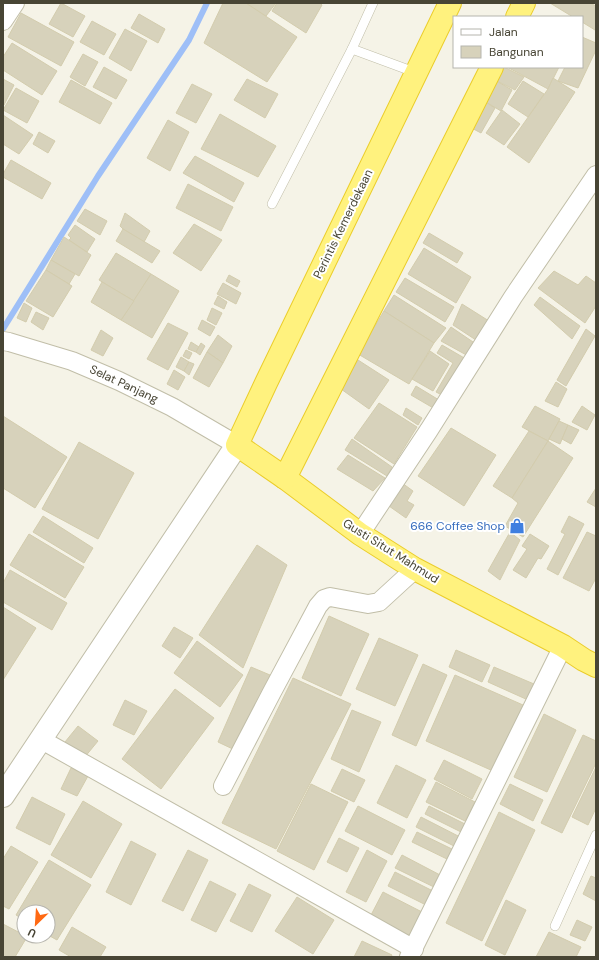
<svg xmlns="http://www.w3.org/2000/svg" width="599" height="960" viewBox="0 0 599 960" font-family="'DM Sans',sans-serif">
  <style>
    .lines { fill: none; stroke-linecap: round; stroke-linejoin: round }
    .stream { stroke: #9ebff7; stroke-width: 6 }
    .building { fill: #d7d2bb; stroke: #d3ccad }
    .service-casing { stroke: #c1bea8; stroke-width: 10 }
    .minor-casing { stroke: #c1bea8; stroke-width: 20 }
    .tertiary-casing { stroke: #c1bea8; stroke-width: 24 }
    .trunk-casing { stroke: #ebcd2a; stroke-width: 24 }
    .service { stroke: #fff; stroke-width: 9 }
    .minor { stroke: #fff; stroke-width: 18 }
    .tertiary { stroke: #fff; stroke-width: 22 }
    .trunk { stroke: #fff27e; stroke-width: 22 }
    .labels { text-anchor: middle; stroke-width: 4; stroke-linejoin: round; paint-order: stroke }
    .street-label { font-size: 12px; fill: #484535; stroke: #fff }
    .shop-label { font-size: 12px; fill: #366cbe; stroke: #fff; text-anchor: end }
  </style>
  <rect width="100%" height="100%" fill="#f5f3e7"/>
  <g class="lines">
    <path class="stream" d="M3,329L98,176L189,40L207,3"/>
  </g>
  <g class="building">
    <path d="M61,3L85,16L73,37L49,24Z"/>
    <path d="M223,3H246L297,37L267,82L204,43Z"/>
    <path d="M246,3H276L266,16Z"/>
    <path d="M277,3H320L322,5L306,33L272,11Z"/>
    <path d="M550,3H590L596,6V27L595,30L582,22V17H573Z"/>
    <path d="M21,13L74,42L61,66L8,37Z"/>
    <path d="M139,14L165,29L158,43L131,28Z"/>
    <path d="M92,21L116,34L104,55L80,42Z"/>
    <path d="M125,29L147,41L131,71L109,58Z"/>
    <path d="M582,37L596,43V50L578,88L558,81L565,67H582Z"/>
    <path d="M12,43L57,71L42,95L3,70V57Z"/>
    <path d="M83,54L98,62L85,86L70,77Z"/>
    <path d="M104,67L127,80L116,99L93,87Z"/>
    <path d="M494,67H504L524,77L515,90L489,77Z"/>
    <path d="M507,67H559L548,89Z"/>
    <path d="M553,78L575,92L529,163L507,147L548,89Z"/>
    <path d="M3,79L14,85L4,105L3,104Z"/>
    <path d="M247,79L278,94L265,118L234,100Z"/>
    <path d="M493,79L512,90L501,111L481,99Z"/>
    <path d="M71,80L112,103L100,124L59,102Z"/>
    <path d="M523,81L544,94L528,117L508,104Z"/>
    <path d="M192,84L212,94L196,123L176,113Z"/>
    <path d="M16,88L39,101L27,123L3,110Z"/>
    <path d="M482,100L495,108L481,133L466,125Z"/>
    <path d="M502,110L520,124L504,145L486,133Z"/>
    <path d="M220,114L276,146L258,177L201,149Z"/>
    <path d="M3,115L33,135L19,154L3,144Z"/>
    <path d="M168,120L189,132L170,171L147,158Z"/>
    <path d="M39,132L55,141L48,153L33,144Z"/>
    <path d="M195,156L244,183L234,202L183,173Z"/>
    <path d="M11,160L51,183L42,199L3,177V174Z"/>
    <path d="M188,184L233,207L221,231L176,208Z"/>
    <path d="M85,209L107,221L100,235L77,221Z"/>
    <path d="M125,213L150,231L144,242L123,229L120,226Z"/>
    <path d="M194,224L222,240L201,271L173,253Z"/>
    <path d="M75,225L95,239L87,252L69,240L71,238L68,235Z"/>
    <path d="M123,229L160,251L152,263L116,241Z"/>
    <path d="M429,233L463,253L457,263L423,243Z"/>
    <path d="M64,237L91,255L79,276L51,260Z"/>
    <path d="M424,248L471,277L456,303L408,274Z"/>
    <path d="M116,253L151,274L134,301L99,280Z"/>
    <path d="M51,260L75,274L69,284L46,270Z"/>
    <path d="M46,270L72,286L53,317L26,301Z"/>
    <path d="M554,271L578,285L586,276L596,283V306L585,323L538,288Z"/>
    <path d="M151,274L179,291L152,338L121,320Z"/>
    <path d="M229,275L240,281L237,287L226,281Z"/>
    <path d="M405,278L454,307L445,322L396,292Z"/>
    <path d="M102,282L134,301L121,320L91,302Z"/>
    <path d="M223,283L241,293L236,304L217,294Z"/>
    <path d="M394,295L446,328L434,343L384,311Z"/>
    <path d="M218,296L227,302L224,309L214,304Z"/>
    <path d="M540,297L580,326L572,339L534,305Z"/>
    <path d="M24,303L32,308L26,322L17,318Z"/>
    <path d="M462,304L489,321L479,342L453,325Z"/>
    <path d="M212,308L222,313L216,325L207,320Z"/>
    <path d="M384,311L434,343L409,384L358,354Z"/>
    <path d="M36,312L49,318L43,330L31,322Z"/>
    <path d="M202,320L215,327L210,336L198,329Z"/>
    <path d="M168,323L188,333L168,370L147,359Z"/>
    <path d="M451,327L476,344L470,357L441,341Z"/>
    <path d="M586,329L595,336L566,386L557,380Z"/>
    <path d="M101,330L113,338L103,356L91,350Z"/>
    <path d="M218,335L232,346L223,363L207,352Z"/>
    <path d="M191,342L199,347L196,352L188,349Z"/>
    <path d="M201,343L205,346L200,355L196,352Z"/>
    <path d="M442,345L466,359L444,396L436,392L453,363L437,353Z"/>
    <path d="M186,350L192,353L189,359L183,356Z"/>
    <path d="M430,351L449,364L433,391L412,379Z"/>
    <path d="M207,352L223,363L209,387L193,378Z"/>
    <path d="M181,357L189,362L184,371L176,367Z"/>
    <path d="M358,360L389,380L369,409L341,389Z"/>
    <path d="M189,362L194,364L189,375L184,371Z"/>
    <path d="M174,370L185,377L178,390L167,384Z"/>
    <path d="M556,382L567,389L558,407L545,401Z"/>
    <path d="M416,386L439,400L435,409L411,395Z"/>
    <path d="M379,403L417,427L394,464L354,438Z"/>
    <path d="M535,406L560,419L548,441L522,427Z"/>
    <path d="M582,406L595,415L587,430L572,422Z"/>
    <path d="M406,408L422,418L418,425L403,415Z"/>
    <path d="M3,416L67,457L35,508L3,488Z"/>
    <path d="M559,421L568,425L560,444L549,439Z"/>
    <path d="M568,425L579,430L571,444L562,439Z"/>
    <path d="M451,428L496,455L464,506L418,476Z"/>
    <path d="M529,431L548,441L512,498L493,486Z"/>
    <path d="M352,439L392,467L387,476L345,450Z"/>
    <path d="M548,441L573,458L523,537L505,526L518,503L512,498Z"/>
    <path d="M79,442L134,473L98,539L42,509Z"/>
    <path d="M348,455L385,478L373,491L337,469Z"/>
    <path d="M402,483L413,491L407,501L414,505L406,518L389,506Z"/>
    <path d="M596,488V507L587,502Z"/>
    <path d="M43,516L93,548L84,563L33,532Z"/>
    <path d="M569,516L584,524L558,575L547,569L565,534L561,532Z"/>
    <path d="M510,532L520,540L500,580L488,571Z"/>
    <path d="M587,532L596,536V578L589,591L563,578Z"/>
    <path d="M29,534L84,567L65,598L10,565Z"/>
    <path d="M530,534L549,546L541,559L538,558L526,578L513,570L527,549L522,546Z"/>
    <path d="M257,545L287,565L243,668L199,635Z"/>
    <path d="M10,570L67,603L52,630L3,602V583Z"/>
    <path d="M3,607L36,628L3,680Z"/>
    <path d="M329,616L369,634L341,696L302,678Z"/>
    <path d="M174,627L193,638L180,658L162,646Z"/>
    <path d="M379,638L418,655L395,706L356,689Z"/>
    <path d="M197,641L243,675L220,707L174,673Z"/>
    <path d="M456,650L490,665L482,682L449,667Z"/>
    <path d="M423,664L447,675L416,746L392,735Z"/>
    <path d="M251,667L270,675L237,751L218,742Z"/>
    <path d="M494,667L534,684L528,700L488,682Z"/>
    <path d="M455,675L523,705L493,771L426,741Z"/>
    <path d="M293,678L351,704L276,849L222,823Z"/>
    <path d="M175,689L214,718L161,789L122,759Z"/>
    <path d="M125,700L147,711L134,735L113,725Z"/>
    <path d="M352,710L381,722L359,772L331,759Z"/>
    <path d="M544,714L576,730L547,792L514,777Z"/>
    <path d="M78,726L98,741L84,758L65,742Z"/>
    <path d="M583,735L596,741V763L562,833L541,823Z"/>
    <path d="M444,760L482,779L472,799L434,779Z"/>
    <path d="M396,765L426,780L407,818L377,803Z"/>
    <path d="M596,767V808L588,825L572,817Z"/>
    <path d="M71,768L88,776L77,796L61,789Z"/>
    <path d="M342,769L365,780L354,802L331,791Z"/>
    <path d="M436,782L475,802L465,821L426,802Z"/>
    <path d="M311,784L348,802L314,870L277,851Z"/>
    <path d="M510,784L543,800L533,821L500,804Z"/>
    <path d="M32,797L65,814L50,845L16,828Z"/>
    <path d="M83,801L122,824L91,878L51,855Z"/>
    <path d="M358,806L405,830L392,855L345,831Z"/>
    <path d="M429,806L467,825L463,833L425,814Z"/>
    <path d="M499,812L535,830L482,941L446,923Z"/>
    <path d="M421,817L462,838L458,848L416,827Z"/>
    <path d="M417,832L454,850L449,860L412,842Z"/>
    <path d="M339,838L359,848L347,872L327,862Z"/>
    <path d="M131,841L156,854L131,905L106,892Z"/>
    <path d="M11,846L38,862L9,909L3,906V859Z"/>
    <path d="M188,850L208,860L183,911L162,901Z"/>
    <path d="M367,850L387,861L366,902L346,892Z"/>
    <path d="M402,855L442,876L436,888L395,868Z"/>
    <path d="M49,860L91,885L57,940L48,935V912H24V920L16,915Z"/>
    <path d="M395,872L433,891L426,905L388,886Z"/>
    <path d="M591,876L596,878V901L583,894Z"/>
    <path d="M210,881L236,894L216,932L191,920Z"/>
    <path d="M249,884L271,895L252,932L230,921Z"/>
    <path d="M383,892L422,912L410,937L370,917Z"/>
    <path d="M297,897L334,920L313,954L275,931Z"/>
    <path d="M506,900L526,910L505,955L485,945Z"/>
    <path d="M577,920L592,927L585,941L570,935Z"/>
    <path d="M3,924L24,935V936L27,937L15,957H3Z"/>
    <path d="M72,927L106,947L100,957H71L59,950Z"/>
    <path d="M549,932L581,947L576,957H536Z"/>
    <path d="M362,941L392,955L391,957H354Z"/>
  </g>
  <g class="lines">
    <defs>
      <g id="service">
        <path d="M373,3L352,49L417,73"/>
        <path d="M272,204L352,49"/>
        <path d="M555,926L596,835"/>
      </g>
      <g id="minor">
        <path d="M3,21L15,3"/>
        <path d="M3,341L9,342L72,361L119,381L172,407L237,445"/>
        <path d="M360,534L429,430L513,297L596,175"/>
        <path d="M40,739L414,949"/>
        <path d="M223,786L272,692L318,606L324,599L330,597L368,604L379,602L415,569"/>
        <path d="M409,957L563,646"/>
      </g>
      <path id="tertiary" d="M3,796L237,445"/>
      <g id="trunk">
        <path d="M450,3L266,383L237,445L285,478L360,534L415,569L563,646L584,660L596,666"/>
        <path d="M517,17L524,3"/>
        <path d="M285,478L492,67"/>
      </g>
    </defs>
    <use href="#service" class="service-casing"/>
    <use href="#minor" class="minor-casing"/>
    <use href="#tertiary" class="tertiary-casing"/>
    <use href="#trunk" class="trunk-casing"/>
    <use href="#service" class="service"/>
    <use href="#minor" class="minor"/>
    <use href="#tertiary" class="tertiary"/>
    <use href="#trunk" class="trunk"/>
  </g>
  <defs>
    <symbol id="shop-bare" viewBox="-9 -9 18 18"><path d="M-5-2.5h2.3a2.7 3.5 0 0 1 5.4 0H5L5.5 6h-11ZM-1.5-2.5h3a1.5 2.3 0 0 0-3 0Z" fill="#3f7fe0" stroke="#fff" stroke-width="2.5" paint-order="stroke"/></symbol>
  </defs>
  <g fill-rule="evenodd">
    <use href="#shop-bare" x="506" y="515" width="22" height="22"/>
  </g>
  <g class="labels">
    <g class="street-label">
      <text transform="translate(343 224) rotate(-64)" y="4">Perintis Kemerdekaan</text>
      <text transform="translate(124 384) rotate(25)" y="4">Selat Panjang</text>
      <text transform="translate(391 551) rotate(32)" y="4">Gusti Situt Mahmud</text>
    </g>
    <g class="shop-label">
      <text x="505" y="530">666 Coffee Shop</text>
    </g>
  </g>
  <rect width="599" height="960" fill="none" stroke="#484535" stroke-width="8"/>
  <rect x="453" y="16" width="130" height="52" fill="#ffffff" stroke="#b6b5ae"/>
  <rect x="461" y="29" width="20" height="6" fill="#ffffff" stroke="#b6b5ae"/>
  <text x="489" y="36" font-size="12" fill="#484535">Jalan</text>
  <rect x="461" y="46" width="20" height="12" fill="#d7d2bb" stroke="#b6b5ae"/>
  <text x="489" y="56" font-size="12" fill="#484535">Bangunan</text>
  <g transform="translate(36 924) rotate(205)"><circle r="19" fill="#ffffff" stroke="#b6b5ae"/>
  <path d="M0-3L7 15L0 10L-7 15Z" fill="#ff6913"/>
  <text y="-6" font-size="11" font-weight="bold" text-anchor="middle" fill="#484535">U</text>
  </g>
</svg>
